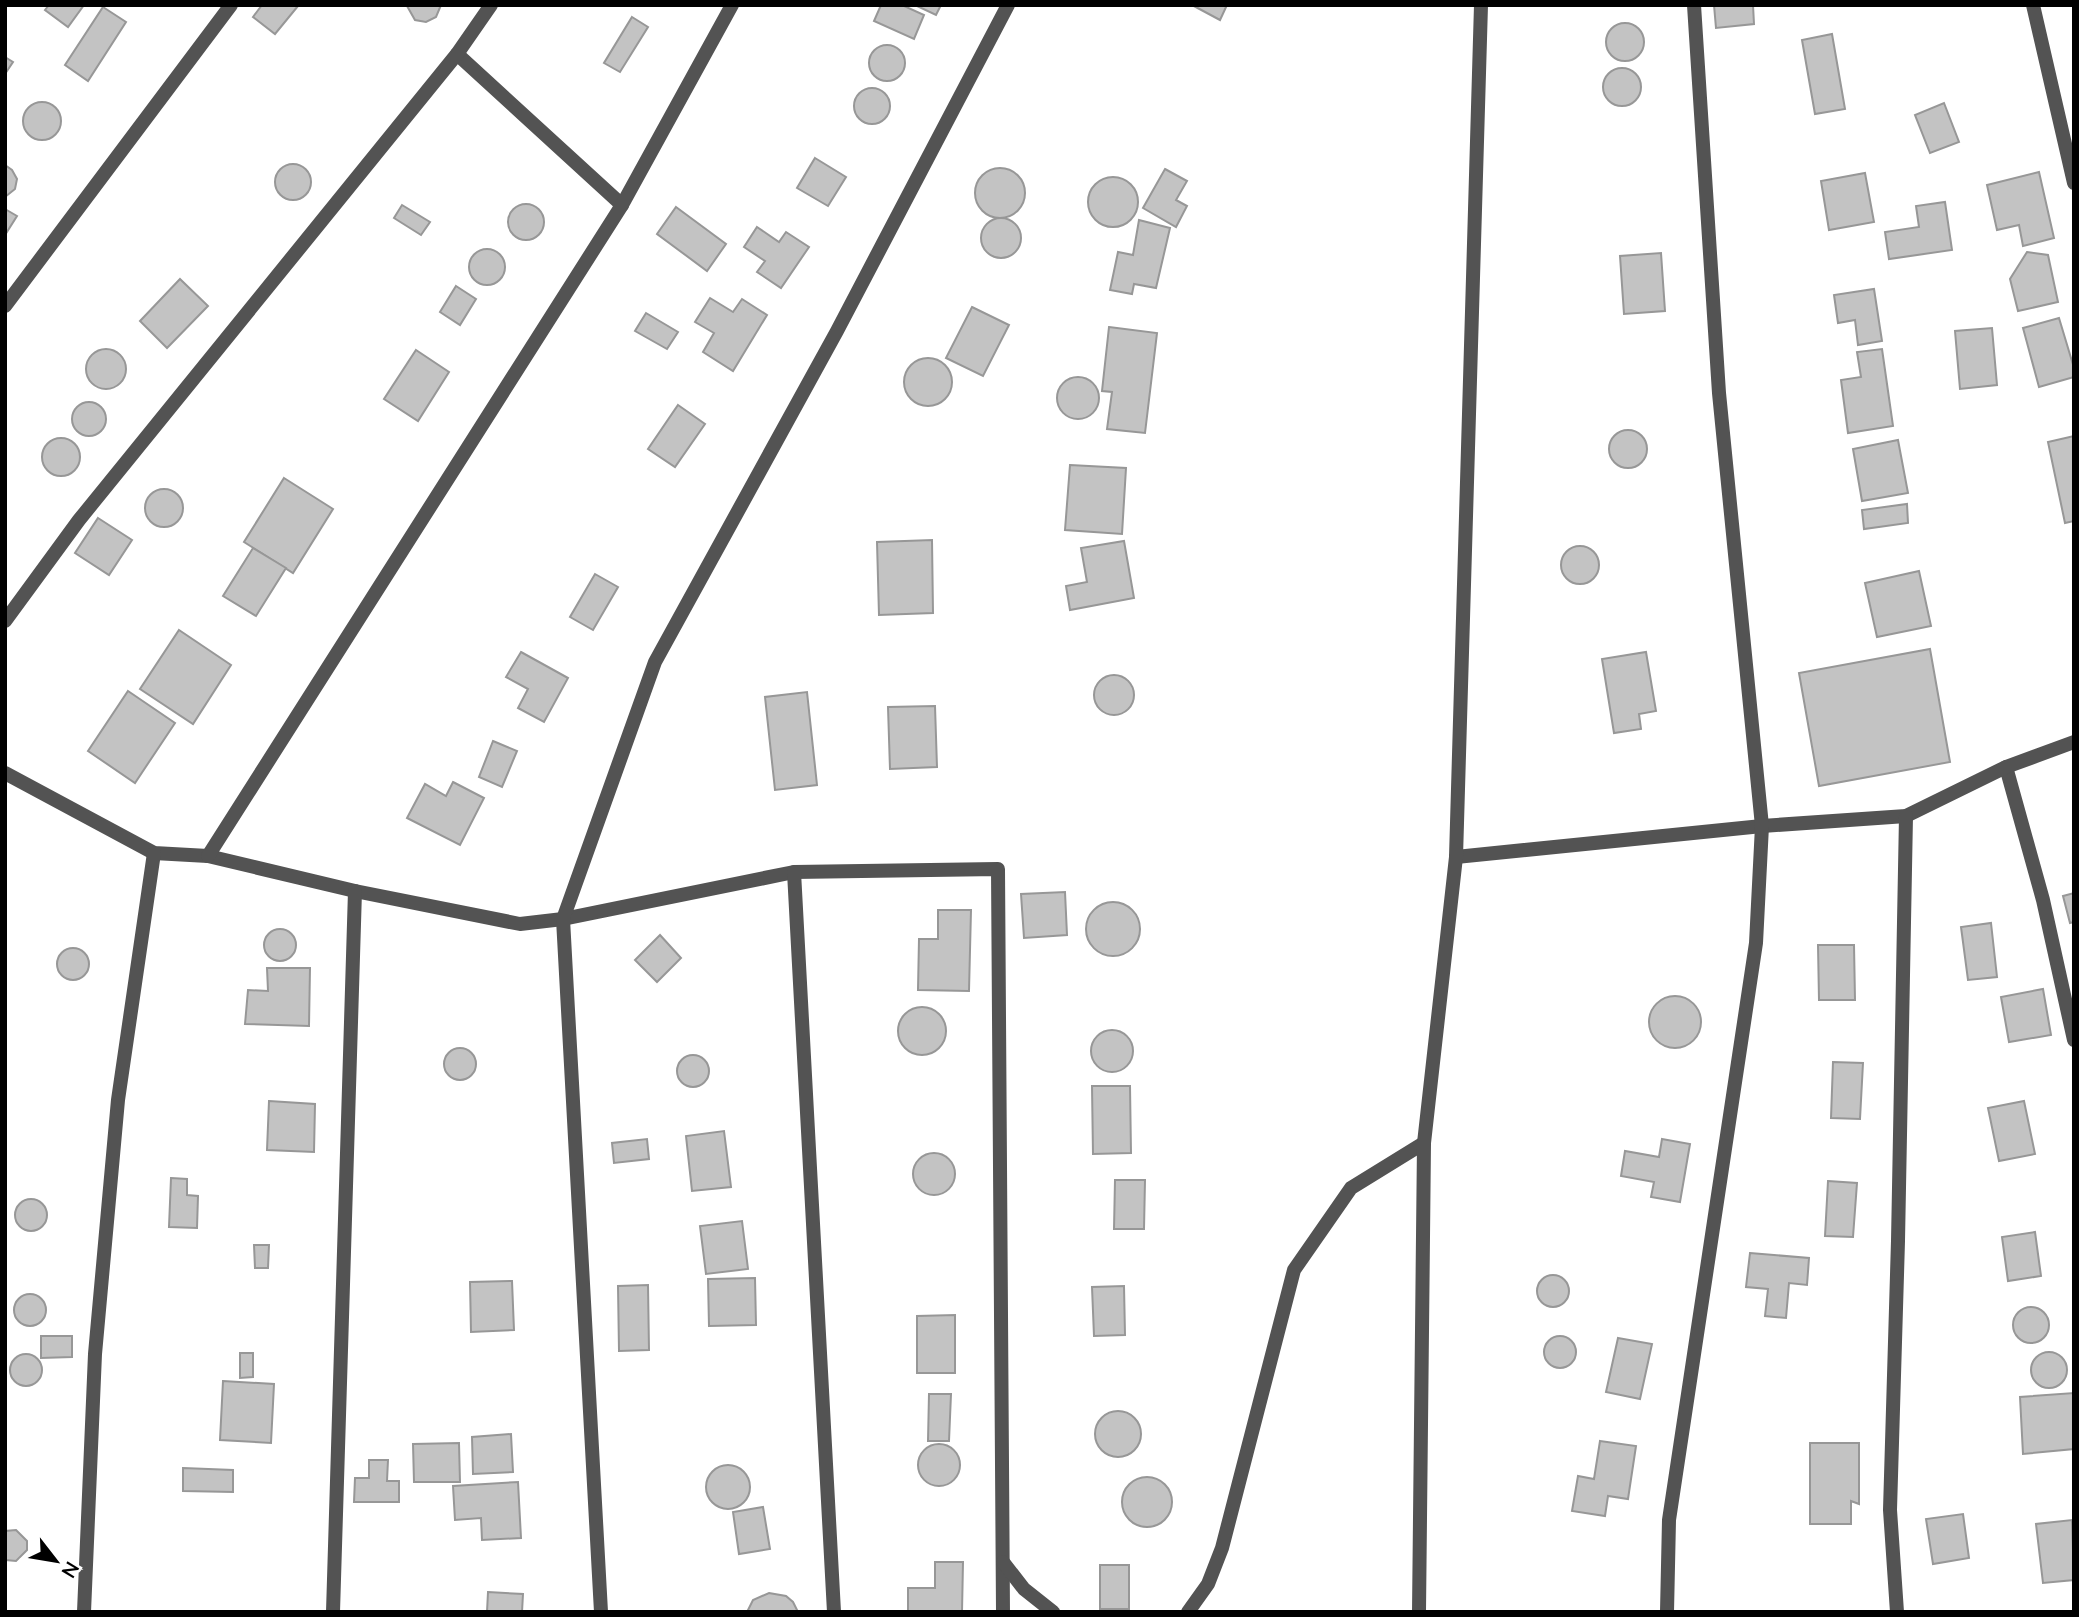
<svg xmlns="http://www.w3.org/2000/svg" width="2079" height="1617" viewBox="0 0 2079 1617" font-family="Lato,sans-serif">
  <style>
    .building { fill: #c3c3c3; stroke: #979797; stroke-width: 2 }
    .lines { fill: none; stroke-linecap: round; stroke-linejoin: round }
    .street { stroke: #535353; stroke-width: 14 }
  </style>
  <rect width="100%" height="100%" fill="#fff"/>
  <g class="building">
    <path d="M49,5H84L68,27L45,10Z"/>
    <path d="M262,5H297L298,6L275,34L253,17Z"/>
    <path d="M441,5L436,17L426,22L415,20L407,6Z"/>
    <path d="M881,5H902L924,15L914,39L874,21Z"/>
    <path d="M915,5H941L936,15Z"/>
    <path d="M1192,5H1227L1220,20Z"/>
    <path d="M1714,5H1753L1754,24L1716,28Z"/>
    <path d="M103,7L126,22L88,81L65,65Z"/>
    <path d="M632,17L648,27L620,72L604,63Z"/>
    <circle cx="1625" cy="42" r="19"/>
    <path d="M1832,34L1845,109L1815,114L1802,40Z"/>
    <circle cx="887" cy="63" r="18"/>
    <path d="M5,57L13,62L5,74Z"/>
    <circle cx="1622" cy="87" r="19"/>
    <circle cx="872" cy="106" r="18"/>
    <circle cx="42" cy="121" r="19"/>
    <path d="M1944,103L1959,142L1930,153L1915,115Z"/>
    <path d="M815,158L846,177L828,206L797,188Z"/>
    <circle cx="293" cy="182" r="18"/>
    <path d="M5,165L12,170L17,179L15,189L5,197Z"/>
    <circle cx="1000" cy="193" r="25"/>
    <path d="M1165,169L1187,181L1176,200L1187,206L1176,227L1143,208Z"/>
    <path d="M2039,172L2054,238L2023,246L2019,225L1997,230L1987,185Z"/>
    <path d="M1865,173L1874,222L1829,230L1821,181Z"/>
    <circle cx="1113" cy="202" r="25"/>
    <path d="M1945,202L1952,250L1889,259L1885,232L1919,227L1916,206Z"/>
    <circle cx="526" cy="222" r="18"/>
    <path d="M402,205L430,222L421,235L394,218Z"/>
    <path d="M676,207L726,244L707,271L657,234Z"/>
    <path d="M5,209L17,216L5,235Z"/>
    <circle cx="1001" cy="238" r="20"/>
    <path d="M1139,220L1170,228L1156,288L1134,284L1132,294L1110,290L1118,252L1133,255Z"/>
    <path d="M757,227L779,242L786,232L809,247L781,288L757,272L765,261L744,247Z"/>
    <circle cx="487" cy="267" r="18"/>
    <path d="M2027,252L2048,255L2058,302L2018,311L2010,279Z"/>
    <path d="M1661,253L1665,311L1624,314L1620,256Z"/>
    <path d="M180,279L208,306L167,348L140,321Z"/>
    <path d="M456,286L476,299L460,325L440,312Z"/>
    <path d="M1874,289L1882,341L1858,345L1855,320L1838,323L1834,295Z"/>
    <path d="M710,298L733,312L742,299L767,315L733,371L703,352L714,333L695,322Z"/>
    <path d="M972,307L1009,325L983,376L946,358Z"/>
    <path d="M646,313L678,332L667,349L635,331Z"/>
    <path d="M2059,318L2074,368V377L2039,387L2023,328Z"/>
    <path d="M1109,327L1157,333L1145,433L1107,429L1112,392L1102,391Z"/>
    <path d="M1992,328L1997,385L1960,389L1955,331Z"/>
    <circle cx="106" cy="369" r="20"/>
    <path d="M1882,349L1893,426L1848,433L1841,380L1861,377L1857,352Z"/>
    <path d="M416,350L449,372L418,421L384,399Z"/>
    <circle cx="928" cy="382" r="24"/>
    <circle cx="1078" cy="398" r="21"/>
    <circle cx="89" cy="419" r="17"/>
    <path d="M678,405L705,424L675,467L648,449Z"/>
    <circle cx="1628" cy="449" r="19"/>
    <path d="M2074,436V521L2065,523L2048,442Z"/>
    <circle cx="61" cy="457" r="19"/>
    <path d="M1898,440L1908,493L1862,501L1853,449Z"/>
    <path d="M1070,465L1126,468L1122,534L1065,530Z"/>
    <path d="M284,478L333,509L293,573L244,542Z"/>
    <circle cx="164" cy="508" r="19"/>
    <path d="M1907,504L1908,523L1864,529L1862,510Z"/>
    <path d="M98,518L132,540L109,575L75,553Z"/>
    <path d="M932,540L933,613L879,615L877,542Z"/>
    <path d="M1124,541L1134,598L1070,610L1066,586L1087,582L1081,548Z"/>
    <circle cx="1580" cy="565" r="19"/>
    <path d="M253,548L286,568L256,616L223,596Z"/>
    <path d="M1919,571L1931,626L1877,637L1865,583Z"/>
    <path d="M595,574L618,587L593,630L570,617Z"/>
    <path d="M179,630L231,665L193,724L140,689Z"/>
    <path d="M1930,649L1950,762L1819,786L1799,673Z"/>
    <path d="M521,652L568,678L544,722L518,708L528,689L506,677Z"/>
    <path d="M1646,652L1656,711L1639,714L1641,729L1614,733L1602,659Z"/>
    <circle cx="1114" cy="695" r="20"/>
    <path d="M128,691L175,723L135,783L88,751Z"/>
    <path d="M807,692L817,785L775,790L765,697Z"/>
    <path d="M935,706L937,767L890,769L888,707Z"/>
    <path d="M493,741L517,751L502,787L479,777Z"/>
    <path d="M453,782L484,798L460,845L407,818L425,784L446,796Z"/>
    <path d="M1065,892L1067,935L1024,938L1021,894Z"/>
    <path d="M2074,893V922L2070,923L2063,896Z"/>
    <circle cx="1113" cy="929" r="27"/>
    <path d="M938,910H971L969,991L918,990L919,939H938Z"/>
    <path d="M1991,923L1997,977L1968,980L1961,927Z"/>
    <circle cx="280" cy="945" r="16"/>
    <path d="M660,935L681,958L657,982L635,960Z"/>
    <path d="M1818,945H1854L1855,1000H1819Z"/>
    <circle cx="73" cy="964" r="16"/>
    <path d="M267,968H310L309,1026L245,1024L248,990L268,991Z"/>
    <path d="M2043,989L2051,1035L2009,1042L2001,997Z"/>
    <circle cx="1675" cy="1022" r="26"/>
    <circle cx="922" cy="1031" r="24"/>
    <circle cx="1112" cy="1051" r="21"/>
    <circle cx="460" cy="1064" r="16"/>
    <circle cx="693" cy="1071" r="16"/>
    <path d="M1833,1062L1863,1063L1860,1119L1831,1118Z"/>
    <path d="M1092,1086H1130L1131,1153L1093,1154Z"/>
    <path d="M269,1101L315,1104L314,1152L267,1150Z"/>
    <path d="M2024,1101L2035,1154L1999,1161L1988,1108Z"/>
    <path d="M724,1131L731,1187L692,1191L686,1136Z"/>
    <path d="M647,1139L649,1159L614,1163L612,1143Z"/>
    <path d="M1662,1139L1690,1144L1680,1202L1651,1197L1654,1182L1621,1176L1625,1151L1659,1157Z"/>
    <circle cx="934" cy="1174" r="21"/>
    <path d="M171,1178L187,1179V1195L198,1196L197,1228L169,1227Z"/>
    <path d="M1115,1180H1145L1144,1229H1114Z"/>
    <path d="M1828,1181L1857,1183L1853,1237L1825,1236Z"/>
    <circle cx="31" cy="1215" r="16"/>
    <path d="M742,1221L748,1269L706,1274L700,1226Z"/>
    <path d="M2035,1232L2041,1276L2008,1281L2002,1237Z"/>
    <path d="M254,1245H269L268,1268H255Z"/>
    <path d="M1750,1253L1809,1258L1807,1285L1789,1283L1786,1318L1765,1316L1768,1289L1746,1287Z"/>
    <circle cx="1553" cy="1291" r="16"/>
    <path d="M755,1278L756,1325L709,1326L708,1279Z"/>
    <path d="M512,1281L514,1330L471,1332L470,1282Z"/>
    <path d="M648,1285L649,1350L619,1351L618,1286Z"/>
    <path d="M1124,1286L1125,1335L1094,1336L1092,1287Z"/>
    <circle cx="30" cy="1310" r="16"/>
    <circle cx="2031" cy="1325" r="18"/>
    <path d="M955,1315V1373H917V1316Z"/>
    <path d="M41,1336H72V1357L41,1358Z"/>
    <circle cx="1560" cy="1352" r="16"/>
    <path d="M1618,1338L1652,1344L1640,1399L1606,1392Z"/>
    <circle cx="2049" cy="1370" r="18"/>
    <path d="M240,1353H253V1377L240,1378Z"/>
    <circle cx="26" cy="1370" r="16"/>
    <path d="M223,1381L274,1384L271,1443L220,1440Z"/>
    <path d="M2074,1393V1449L2023,1454L2020,1397Z"/>
    <path d="M929,1394H951L949,1441H928Z"/>
    <circle cx="1118" cy="1434" r="23"/>
    <path d="M511,1434L513,1472L473,1474L472,1437Z"/>
    <path d="M1600,1441L1636,1446L1628,1499L1608,1496L1605,1516L1572,1511L1578,1476L1594,1479Z"/>
    <path d="M459,1443L460,1482H414L413,1444Z"/>
    <path d="M1810,1443H1859V1504L1851,1501V1524H1810Z"/>
    <circle cx="939" cy="1465" r="21"/>
    <path d="M369,1460H388L387,1481H399V1502H354L355,1478H369Z"/>
    <circle cx="728" cy="1487" r="22"/>
    <path d="M183,1468L233,1470V1492L183,1491Z"/>
    <circle cx="1147" cy="1502" r="25"/>
    <path d="M518,1482L521,1538L482,1540L481,1518L455,1520L453,1486Z"/>
    <path d="M763,1507L770,1549L739,1554L733,1512Z"/>
    <path d="M1963,1514L1969,1558L1933,1564L1926,1519Z"/>
    <path d="M2072,1520L2074,1580L2043,1583L2036,1524Z"/>
    <path d="M16,1530L27,1541V1550L16,1561L6,1560L5,1531Z"/>
    <path d="M935,1562H963L962,1612H908V1588H935Z"/>
    <rect x="1100" y="1565" width="29" height="44"/>
    <path d="M488,1592L523,1594L522,1612H487Z"/>
    <path d="M769,1593L786,1596L793,1602L798,1612H747L753,1600Z"/>
  </g>
  <g class="lines">
    <g class="street">
      <path d="M2033,5L2074,183"/>
      <path d="M457,54L622,205"/>
      <path d="M5,306L231,5"/>
      <path d="M5,621L79,520L457,54L491,5"/>
      <path d="M2006,767L2043,900L2074,1040"/>
      <path d="M5,773L154,853L208,856L355,891L520,924L563,919L794,872L998,869L1003,1612"/>
      <path d="M208,856L622,205L732,5"/>
      <path d="M1456,857L1762,826L1906,816L2006,767L2074,742"/>
      <path d="M794,872L834,1612"/>
      <path d="M1003,1562L1024,1589L1053,1612"/>
      <path d="M84,1612L95,1354L118,1100L154,853"/>
      <path d="M333,1612L355,891"/>
      <path d="M601,1612L563,919L655,662L837,331L1008,5"/>
      <path d="M1188,1612L1208,1584L1222,1548L1294,1270L1351,1188L1424,1143"/>
      <path d="M1419,1612L1424,1143L1456,857L1481,5"/>
      <path d="M1667,1612L1669,1520L1756,943L1762,826L1719,393L1694,5"/>
      <path d="M1897,1612L1890,1510L1898,1241L1906,816"/>
    </g>
  </g>
  <rect width="2079" height="1617" fill="none" stroke="#000000" stroke-width="14"/>
  <g transform="translate(56 1561) rotate(121)" stroke="#ffffff" stroke-width="5" paint-order="stroke">
  <path d="M0-5L12 26L0 18L-12 26Z" fill="#000000"/>
  <text y="-10" font-size="19" font-weight="bold" text-anchor="middle" fill="#000000">N</text>
  </g>
</svg>
